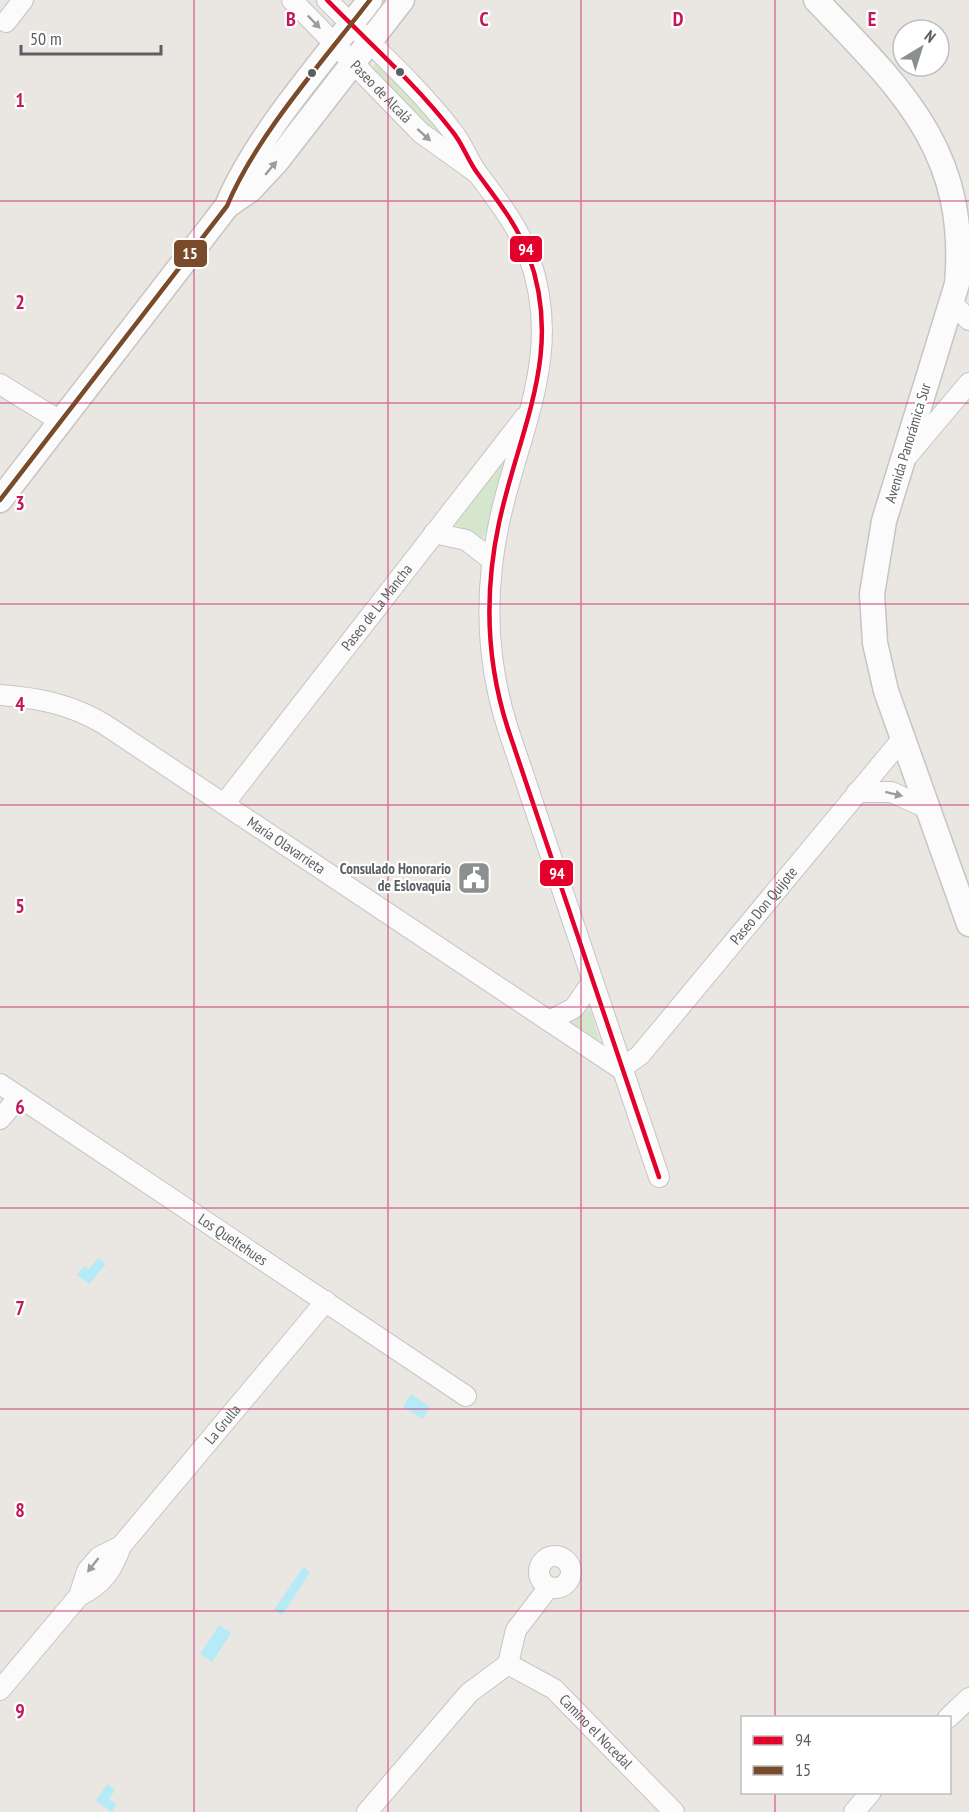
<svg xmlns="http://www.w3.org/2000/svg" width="969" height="1812" viewBox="0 0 969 1812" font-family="'PT Sans Narrow',sans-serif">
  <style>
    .green { fill: #d6e6cd }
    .water { fill: #b5eaf7 }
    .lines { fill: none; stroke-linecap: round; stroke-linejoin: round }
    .minor-casing { stroke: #c5c5c4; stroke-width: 22 }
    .tertiary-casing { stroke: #c5c5c4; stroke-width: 27 }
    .minor { stroke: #fcfbfb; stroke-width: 20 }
    .tertiary { stroke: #fcfbfb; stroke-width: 24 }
    .bus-1-casing { stroke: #fff; stroke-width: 9 }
    .bus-2-casing { stroke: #fff; stroke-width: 9 }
    .bus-1 { stroke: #e4002b; stroke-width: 4.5 }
    .bus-2 { stroke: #7a4b2a; stroke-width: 4.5 }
    .oneway { fill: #9a9d9f }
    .grid { fill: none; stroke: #c2185b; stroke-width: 1.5; stroke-opacity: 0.55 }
    .bus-dot { fill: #595f62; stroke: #fff; stroke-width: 2 }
    .labels { text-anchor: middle; stroke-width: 4.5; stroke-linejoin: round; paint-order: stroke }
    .street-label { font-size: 15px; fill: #595f62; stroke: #fff }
    .poi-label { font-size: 15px; font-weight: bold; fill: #595f62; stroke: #fff; text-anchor: end }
    .grid-label { font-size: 20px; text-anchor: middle; font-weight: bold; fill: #c2185b; stroke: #fff; stroke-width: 4.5; stroke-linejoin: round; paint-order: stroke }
    .line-badge { stroke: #fff; stroke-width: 2 }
    .badge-label { font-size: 16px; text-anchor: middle; font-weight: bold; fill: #fff }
  </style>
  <rect width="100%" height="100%" fill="#eae7e3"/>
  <g class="green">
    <path d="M382,0H389L286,134H283Z"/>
    <path d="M374,64H377L443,130L442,135H437L374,70Z"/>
    <path d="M505,463L506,469L485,534L481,538L456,525L457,517L498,464Z"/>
    <path d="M587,1010L591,1011L599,1040L597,1041L572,1025V1021Z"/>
  </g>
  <g class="water">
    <path d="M98,1258L106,1264L89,1284L77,1275L84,1266L89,1269Z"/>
    <path d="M411,1394L430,1407L423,1419L403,1407Z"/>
    <path d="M303,1567L310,1572L282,1615L274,1610Z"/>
    <path d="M219,1625L231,1633L212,1662L200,1654Z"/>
    <path d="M107,1784L115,1790L109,1799L117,1804L112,1812L96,1801Z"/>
  </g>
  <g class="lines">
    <defs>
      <g id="minor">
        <path id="s1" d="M292,0L421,133L477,173"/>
        <path d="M327,0C369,43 416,84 452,131C463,144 468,161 478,174C497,200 516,223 528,254C565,352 519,429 499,523C484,593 486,661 508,729L659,1177"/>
        <path d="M6,22L23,0"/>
        <path d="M952,303L969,320"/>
        <path d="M0,384L60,421"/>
        <path d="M904,460L969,383"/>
        <path d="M434,533L466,540L492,560"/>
        <path id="s2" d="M0,695C39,698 70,704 104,724L621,1069L640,1055L903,738"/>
        <path d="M857,792H891L927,808"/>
        <path id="s3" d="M224,804L525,417"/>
        <path d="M549,1021L574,1008L592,982"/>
        <path id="s4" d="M0,1084L466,1396"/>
        <path d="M0,1119L19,1097"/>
        <circle cx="555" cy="1572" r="16"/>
        <path id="s5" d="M79,1596C103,1584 112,1571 121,1546L326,1301"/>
        <path id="s6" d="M508,1664L554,1689L674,1812"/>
        <path d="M0,1690L79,1596L87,1571L99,1557L121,1546"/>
        <path d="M948,1718L969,1698"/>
        <path d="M367,1812L469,1693L508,1664L516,1630L549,1587"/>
        <path d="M854,1812L871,1792"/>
      </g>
      <g id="tertiary">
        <path d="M816,0C900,88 969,150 957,284L884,521L872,594L875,643L886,691L969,924"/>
        <path d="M231,203L250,190L277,161L402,0"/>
        <path d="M0,500L227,206C256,136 323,61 370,0"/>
      </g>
    </defs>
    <use href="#minor" class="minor-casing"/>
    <use href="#tertiary" class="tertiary-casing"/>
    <use href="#minor" class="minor"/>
    <use href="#tertiary" class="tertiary"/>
    <defs>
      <path id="bus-1" d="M327,0C369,43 416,84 452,131C463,144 468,161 478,174C497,200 516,223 528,254C565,352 519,429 499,523C484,593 486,661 508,729L659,1177"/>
      <path id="bus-2" d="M0,500L227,206C256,136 323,61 370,0"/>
    </defs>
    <use href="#bus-1" class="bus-1-casing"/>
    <use href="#bus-2" class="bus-2-casing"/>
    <use href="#bus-1" class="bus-1"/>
    <use href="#bus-2" class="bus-2"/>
  </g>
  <defs><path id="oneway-solid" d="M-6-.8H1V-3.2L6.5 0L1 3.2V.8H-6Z" transform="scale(1.5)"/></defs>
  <g class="oneway">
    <use href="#oneway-solid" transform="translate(314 22) rotate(46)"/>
    <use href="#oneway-solid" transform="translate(424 135) rotate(42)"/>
    <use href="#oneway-solid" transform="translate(271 168) rotate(-50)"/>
    <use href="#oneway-solid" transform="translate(894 794) rotate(14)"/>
    <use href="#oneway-solid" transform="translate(93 1565) rotate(128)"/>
  </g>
  <path class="grid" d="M194,0V1812M388,0V1812M581,0V1812M775,0V1718M0,201H969M0,403H969M0,604H969M0,805H969M0,1007H969M0,1208H969M0,1409H969M0,1611H969M775,1792V1812"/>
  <defs>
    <symbol id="civic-square" viewBox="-11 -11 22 22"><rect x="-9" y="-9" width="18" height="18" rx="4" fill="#8c8f8f" stroke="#fff"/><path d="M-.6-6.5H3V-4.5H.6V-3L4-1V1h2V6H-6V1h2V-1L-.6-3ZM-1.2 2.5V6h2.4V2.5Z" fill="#fff"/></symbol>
  </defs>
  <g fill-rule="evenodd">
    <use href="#civic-square" x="455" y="859" width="38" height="38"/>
  </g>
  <g class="bus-dot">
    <circle cx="400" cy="72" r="5"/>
    <circle cx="312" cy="73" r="5"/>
  </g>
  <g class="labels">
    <g class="street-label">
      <text dy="5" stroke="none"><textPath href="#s1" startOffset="128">Paseo de Alcalá</textPath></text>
      <text transform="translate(908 443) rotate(-73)" y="5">Avenida Panorámica Sur</text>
      <text dy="5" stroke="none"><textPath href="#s3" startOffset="249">Paseo de La Mancha</textPath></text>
      <text dy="5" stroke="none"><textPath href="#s2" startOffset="328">María Olavarrieta</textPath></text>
      <text dy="5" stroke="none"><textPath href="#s2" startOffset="948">Paseo Don Quijote</textPath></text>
      <text dy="5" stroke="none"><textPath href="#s4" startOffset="280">Los Queltehues</textPath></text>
      <text dy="5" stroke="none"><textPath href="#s5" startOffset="226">La Grulla</textPath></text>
      <text dy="5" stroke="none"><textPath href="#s6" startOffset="112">Camino el Nocedal</textPath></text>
    </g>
    <g class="poi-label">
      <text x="451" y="874">Consulado Honorario<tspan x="451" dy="17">de Eslovaquia</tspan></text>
    </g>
  </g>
  <g class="grid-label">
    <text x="291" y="26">B</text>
    <text x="484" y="26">C</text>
    <text x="678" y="26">D</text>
    <text x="872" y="26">E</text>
    <text x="20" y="107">1</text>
    <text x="20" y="309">2</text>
    <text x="20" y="510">3</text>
    <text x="20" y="711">4</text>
    <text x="20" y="913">5</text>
    <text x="20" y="1114">6</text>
    <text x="20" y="1315">7</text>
    <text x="20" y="1517">8</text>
    <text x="20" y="1718">9</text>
  </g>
  <g class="line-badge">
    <rect x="509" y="235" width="34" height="28" rx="6" fill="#e4002b"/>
    <rect x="173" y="239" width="35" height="29" rx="6" fill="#7a4b2a"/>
    <rect x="539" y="859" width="35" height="28" rx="6" fill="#e4002b"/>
  </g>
  <g class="badge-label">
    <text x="526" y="255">94</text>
    <text x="190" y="259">15</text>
    <text x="557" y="879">94</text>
  </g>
  <rect x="741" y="1716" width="210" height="78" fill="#ffffff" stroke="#bdbfc0" stroke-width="1.5"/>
  <rect x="753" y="1736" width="30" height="9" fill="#e4002b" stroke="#bdbfc0" stroke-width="1.5"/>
  <text x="795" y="1746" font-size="18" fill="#595f62">94</text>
  <rect x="753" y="1766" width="30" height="9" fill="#7a4b2a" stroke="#bdbfc0" stroke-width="1.5"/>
  <text x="795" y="1776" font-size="18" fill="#595f62">15</text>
  <g transform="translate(921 48) rotate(38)"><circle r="28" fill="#ffffff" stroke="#bdbfc0" stroke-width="1.5"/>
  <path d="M0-4.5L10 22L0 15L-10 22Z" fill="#8c8f8f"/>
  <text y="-9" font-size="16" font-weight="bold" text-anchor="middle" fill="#595f62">N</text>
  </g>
  <path d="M21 45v9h140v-9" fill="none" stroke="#595f62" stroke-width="3"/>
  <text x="30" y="45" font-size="18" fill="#595f62" stroke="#ffffff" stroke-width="4.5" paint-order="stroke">50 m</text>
</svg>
